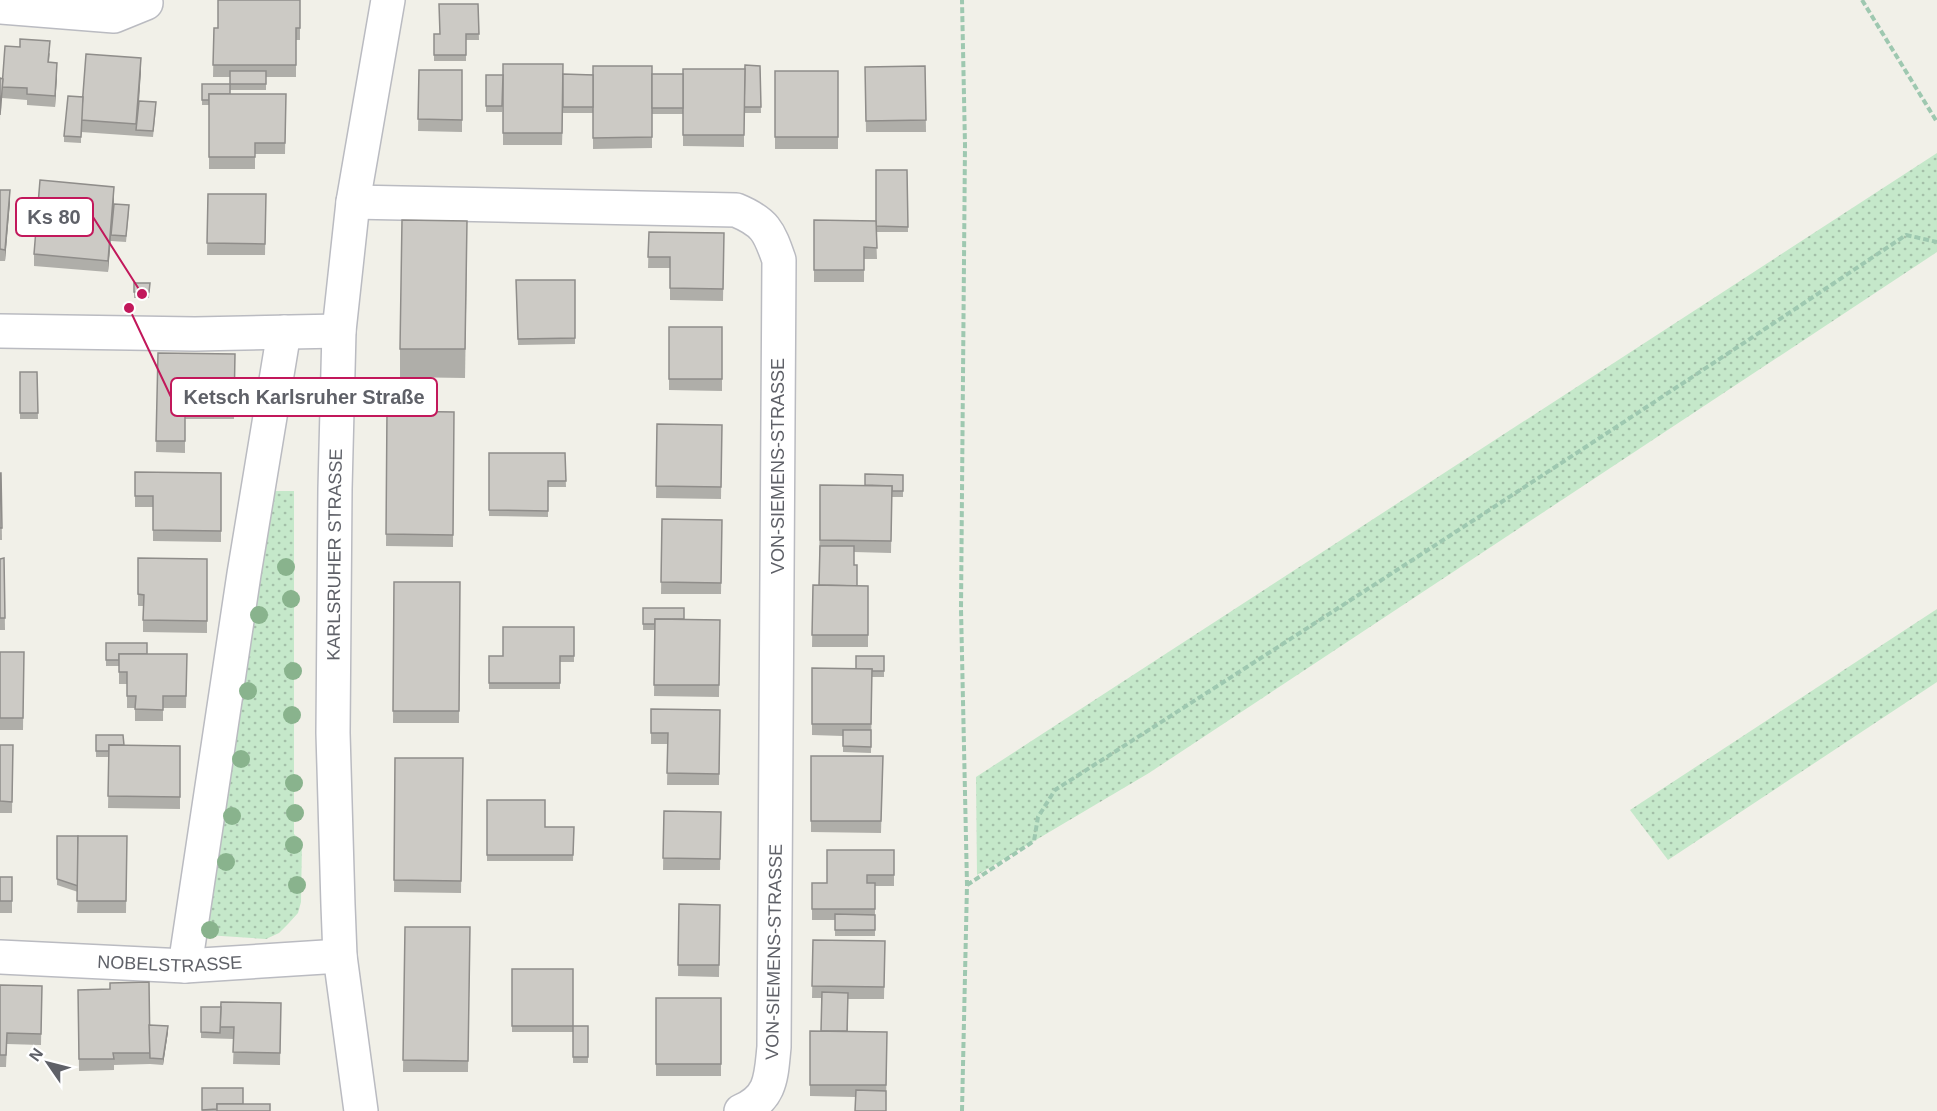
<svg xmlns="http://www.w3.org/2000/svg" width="1937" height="1111" viewBox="0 0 1937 1111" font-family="Arial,sans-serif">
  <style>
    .grass { fill: url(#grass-dots) }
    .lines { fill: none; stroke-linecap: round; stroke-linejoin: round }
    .minor-casing { stroke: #babbc1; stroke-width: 36 }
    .path { stroke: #9ec8b0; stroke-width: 4; stroke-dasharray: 6 3; stroke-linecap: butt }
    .minor { stroke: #fff; stroke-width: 33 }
    .tree { fill: #89b38d }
    .wall { fill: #afaea9 }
    .shaded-wall { fill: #8f8d8a }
    .building { fill: #cccac5; stroke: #8f8d8a; stroke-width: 1.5 }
    .labels { text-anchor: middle; stroke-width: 4.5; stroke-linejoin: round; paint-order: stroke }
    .street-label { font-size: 18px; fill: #5f6168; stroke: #fff }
    .leader { fill: none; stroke: #c2185b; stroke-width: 2 }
    .callout-dot { fill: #c2185b; stroke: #fff; stroke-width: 2 }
    .callout { fill: #fff; stroke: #c2185b; stroke-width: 2 }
    .callout-label { font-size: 20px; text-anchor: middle; font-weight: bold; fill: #5f6168 }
  </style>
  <defs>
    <pattern id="grass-dots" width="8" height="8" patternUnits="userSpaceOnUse" patternTransform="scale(1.5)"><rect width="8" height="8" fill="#c5e8ca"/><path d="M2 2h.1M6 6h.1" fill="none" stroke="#a3bfa8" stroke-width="1.8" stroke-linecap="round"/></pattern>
  </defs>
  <rect width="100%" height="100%" fill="#f1f0e8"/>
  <g class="grass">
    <path d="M1937,153V252L1149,773L977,875L976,777Z"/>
    <path d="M271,491H294V834L302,842L301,902L298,913L288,924L279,933L266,939L206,935Z"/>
    <path d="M1937,609V682L1668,860L1630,810Z"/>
  </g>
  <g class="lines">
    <defs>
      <g id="minor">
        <path d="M0,7L114,16L146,3"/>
        <path d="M353,202L736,210C765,222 769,231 779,260L774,1047C771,1076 772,1098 741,1111"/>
        <path d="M0,331L195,334L339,331"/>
        <path id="s1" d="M0,957L185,966L340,956"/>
        <path d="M185,966L244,574L284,332"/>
        <path id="s2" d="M361,1111L340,956L338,905L333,733L335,489L339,331L353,202L388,0"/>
      </g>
    </defs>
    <use href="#minor" class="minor-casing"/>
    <g class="path">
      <path d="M1862,0L1937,122"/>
      <path d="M967,885L1034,841L1038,817L1055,790C1340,608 1625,423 1906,235L1937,242"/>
      <path d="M962,1111L967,885L961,609L965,145L962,0"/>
    </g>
    <use href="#minor" class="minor"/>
  </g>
  <g class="tree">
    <circle cx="286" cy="567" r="9"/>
    <circle cx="291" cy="599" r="9"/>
    <circle cx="259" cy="615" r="9"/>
    <circle cx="293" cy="671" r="9"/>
    <circle cx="248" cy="691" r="9"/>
    <circle cx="292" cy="715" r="9"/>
    <circle cx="241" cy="759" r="9"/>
    <circle cx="294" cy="783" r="9"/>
    <circle cx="295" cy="813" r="9"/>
    <circle cx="232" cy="816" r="9"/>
    <circle cx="294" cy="845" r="9"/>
    <circle cx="226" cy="862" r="9"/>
    <circle cx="297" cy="885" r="9"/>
    <circle cx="210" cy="930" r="9"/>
  </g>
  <g class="wall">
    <path d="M300,0V40H296V77H266V90H230V94H286L285,154H255V169H209V105H202V84H230V77H213L214,28H218Z"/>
    <path d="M478,4L479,40H466V61H434V34H440Z"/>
    <path d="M50,53L49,62L57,75L55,107L27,105V100L2,98L0,121L3,79Z"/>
    <path d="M760,66L761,113H744V147L683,146V114H652V148L593,149V112V113H563V110L562,145H503V93L502,112H486V75L683,74L745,69Z"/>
    <path d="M925,66L926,132H866L865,67Z"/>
    <path d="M141,70L139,101L156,108L153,137L81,132V143L64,142V136L83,97Z"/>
    <path d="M419,70H462V132L418,131Z"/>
    <rect x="775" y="71" width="63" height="78"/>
    <path d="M907,170L908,232H876L877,259H864V282H814V220L876,221Z"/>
    <path d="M0,190L10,202L5,261H0Z"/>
    <path d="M208,194H266L265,255H207Z"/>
    <path d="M114,198V204L129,211L126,242L111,241V239L108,272L34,266V254Z"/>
    <path d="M649,232L724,233L723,301L670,300V268H648Z"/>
    <path d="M467,250L465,378L400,377V349Z"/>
    <path d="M516,280H575V344L518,345Z"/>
    <path d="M134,283H150L149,298H134Z"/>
    <path d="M669,327H722V391L669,390Z"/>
    <path d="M158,353L235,354L234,419H185V453L156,452Z"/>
    <path d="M20,372H37L38,419H20Z"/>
    <path d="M387,411L454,412L453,547L386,546Z"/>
    <path d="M657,424L722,425L721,499L656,498Z"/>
    <path d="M489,453H565L566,487H548V517L489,516Z"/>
    <path d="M135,472L221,473V542L153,541V507H135Z"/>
    <path d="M0,473H1L2,540H0Z"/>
    <path d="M903,475V497H892L891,553L854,552V565L857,586H868V647H812L813,585H819L820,485H865Z"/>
    <path d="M662,519L722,520L721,594H661Z"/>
    <path d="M4,558L5,630H0V559Z"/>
    <path d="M138,558L207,559V633L143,632V606H138Z"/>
    <path d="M394,582H460L459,723H393Z"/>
    <path d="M643,608L684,619L720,620L719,697L654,696L655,630H643Z"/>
    <path d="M574,627V662H560V689H489V656H503Z"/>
    <path d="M106,643L147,654H187L186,708H163V721H135V708H127V684H119V666H106Z"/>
    <path d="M0,652H24L23,730H0Z"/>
    <path d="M884,656V677H872L871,753L843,752V736L812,735V668L856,669Z"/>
    <path d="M651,709L720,710L719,785H667L668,744H651Z"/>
    <path d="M96,735L124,745L180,746V809L108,808L109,757H96Z"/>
    <path d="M0,745H13L12,813H0Z"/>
    <path d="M811,756H883L881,833L811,832Z"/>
    <path d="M395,758H463L461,893L394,892Z"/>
    <path d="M487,800L545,827H574L573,861H487Z"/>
    <path d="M664,811L721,812L720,870H663Z"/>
    <path d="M57,836H127L126,913H77L78,892L57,885Z"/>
    <path d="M894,850V886H875V936H835V920H812V883H827Z"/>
    <rect x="0" y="877" width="12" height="36"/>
    <path d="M679,904L720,905L719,977L678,976Z"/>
    <path d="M405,927H470L468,1072H403Z"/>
    <path d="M813,940L885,941L884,999H848V1031L887,1032L886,1111L855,1097L810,1096V1031H821V998H812Z"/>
    <path d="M512,969L573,1026H588V1063H573V1032H512Z"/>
    <path d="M0,985L42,986L41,1045L7,1044L6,1067H0Z"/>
    <path d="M78,990L149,1025L168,1032L163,1065L150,1064L114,1065V1070L79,1071Z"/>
    <rect x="656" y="998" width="65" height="78"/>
    <path d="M281,1003L280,1065L233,1064L234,1039L201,1038V1007H221Z"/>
    <path d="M202,1088L243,1104L270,1111H202Z"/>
  </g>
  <g class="shaded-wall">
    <path d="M141,58V70L137,130L136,124Z"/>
    <path d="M57,63V75L55,107V96Z"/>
    <path d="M114,187V198L108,272V261Z"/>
    <path d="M10,190V202L5,261V250Z"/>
    <path d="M168,1026V1032L163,1065V1059Z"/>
  </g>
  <g class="building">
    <path d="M218,0H300V28H296V65H213L214,28H218Z"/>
    <path d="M439,4H478L479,34H466V55H434V34H440Z"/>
    <path d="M20,39L50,41L48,62L57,63L55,96L27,94V88L2,87L5,46L20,47Z"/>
    <path d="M86,54L141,58L136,124L81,120Z"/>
    <path d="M503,64H563L562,133H503Z"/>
    <path d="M745,65L760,66L761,107H744Z"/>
    <path d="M593,66H652V137L593,138Z"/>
    <path d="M925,66L926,120L866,121L865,67Z"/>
    <path d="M683,69H745L744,135H683Z"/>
    <path d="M419,70H462V120L418,119Z"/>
    <rect x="230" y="71" width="36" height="13"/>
    <rect x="775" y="71" width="63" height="66"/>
    <path d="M563,74L593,75V107H563Z"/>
    <rect x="652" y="74" width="31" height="34"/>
    <path d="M486,75H503L502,106H486Z"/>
    <path d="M0,78L3,79L0,115Z"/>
    <path d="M202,84H230V94H209V100H202Z"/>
    <path d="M209,94H286L285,143H255V157H209Z"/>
    <path d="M68,96L83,97L81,137L64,136Z"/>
    <path d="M139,101L156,102L153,131L136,130Z"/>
    <path d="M876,170H907L908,227L876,226Z"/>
    <path d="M40,180L114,187L108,261L34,254Z"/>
    <path d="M0,190H10L5,250L0,249Z"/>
    <path d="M208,194H266L265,244L207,243Z"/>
    <path d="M114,204L129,205L126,236L111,235Z"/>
    <path d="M402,220L467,221L465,349H400Z"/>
    <path d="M814,220L876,221L877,248L864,247V270H814Z"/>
    <path d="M649,232L724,233L723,289L670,288V257H648Z"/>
    <path d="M516,280H575V338L518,339Z"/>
    <path d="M134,283H150L149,292H134Z"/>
    <rect x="669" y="327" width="53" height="52"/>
    <path d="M158,353L235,354L234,408L185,407V441H156Z"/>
    <path d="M20,372H37L38,413H20Z"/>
    <path d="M387,411L454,412L453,535L386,534Z"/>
    <path d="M657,424L722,425L721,487L656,486Z"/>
    <path d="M489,453H565L566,481H548V511L489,510Z"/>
    <path d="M135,472L221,473V531L153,530V496H135Z"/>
    <path d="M0,473H1L2,528H0Z"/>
    <path d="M865,474L903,475V491H892V486L865,485Z"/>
    <path d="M820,485L892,486L891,541L820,540Z"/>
    <path d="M662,519L722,520L721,583L661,582Z"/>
    <path d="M820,546H854V565H857V586L819,585Z"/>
    <path d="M4,558L5,618H0V559Z"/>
    <path d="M138,558L207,559V621L143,620L144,595L138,594Z"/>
    <path d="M394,582H460L459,711H393Z"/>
    <path d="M813,585L868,586V635H812Z"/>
    <path d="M643,608H684V619H655V624H643Z"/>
    <path d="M655,619L720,620L719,685H654Z"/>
    <path d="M503,627H574V656H560V683H489V656H503Z"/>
    <path d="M106,643H147V654H119V660H106Z"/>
    <path d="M0,652H24L23,718H0Z"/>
    <path d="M119,654H187L186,696H163V710L135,709L136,696H127V672H119Z"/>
    <path d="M856,656H884V671H872V669H856Z"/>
    <path d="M812,668L872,669L871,724H812Z"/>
    <path d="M651,709L720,710L719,774L667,773L668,733H651Z"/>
    <path d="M843,730H871V747L843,746Z"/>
    <path d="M96,735H123L124,745H109V751H96Z"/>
    <path d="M0,745H13L12,802L0,801Z"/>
    <path d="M109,745L180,746V797L108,796Z"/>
    <path d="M811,756H883L881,821H811Z"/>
    <path d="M395,758H463L461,881L394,880Z"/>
    <path d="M487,800H545V827H574L573,855H487Z"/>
    <path d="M664,811L721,812L720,859L663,858Z"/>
    <path d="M57,836H78V886L57,879Z"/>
    <path d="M78,836H127L126,901H77Z"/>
    <path d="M827,850H894V875H867V883H875V909H812V883H827Z"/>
    <rect x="0" y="877" width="12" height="24"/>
    <path d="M679,904L720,905L719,965H678Z"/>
    <path d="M835,914L875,915V930H835Z"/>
    <path d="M405,927H470L468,1061L403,1060Z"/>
    <path d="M813,940L885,941L884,987L812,986Z"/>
    <rect x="512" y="969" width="61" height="57"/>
    <path d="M149,982L150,1053H113L114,1059H79L78,990L110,989V983Z"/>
    <path d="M0,985L42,986L41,1034L7,1033L6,1055H0Z"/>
    <path d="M822,992L848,993L847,1031H821Z"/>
    <rect x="656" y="998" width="65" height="66"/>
    <path d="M221,1002L281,1003L280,1053L233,1052L234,1027H220Z"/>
    <path d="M201,1007H221L220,1033L201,1032Z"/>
    <path d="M149,1025L168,1026L163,1059L150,1058Z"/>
    <rect x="573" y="1026" width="15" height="31"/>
    <path d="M810,1031L887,1032L886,1085H810Z"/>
    <path d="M202,1088H243V1104H217V1109L202,1110Z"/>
    <path d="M856,1090L886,1091V1111H855Z"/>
    <rect x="217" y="1104" width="53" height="7"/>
  </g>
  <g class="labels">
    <g class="street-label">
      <text transform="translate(778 466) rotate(-90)" y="6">VON-SIEMENS-STRASSE</text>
      <text dy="6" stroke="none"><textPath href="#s2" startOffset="558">KARLSRUHER STRASSE</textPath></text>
      <text transform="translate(774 952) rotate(-89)" y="6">VON-SIEMENS-STRASSE</text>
      <text dy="6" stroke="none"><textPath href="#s1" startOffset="170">NOBELSTRASSE</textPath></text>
    </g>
  </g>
  <path class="leader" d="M142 294L93 217M129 308L171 397"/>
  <g class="callout-dot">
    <circle cx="142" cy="294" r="6"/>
    <circle cx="129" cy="308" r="6"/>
  </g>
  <g class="callout">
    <rect x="16" y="198" width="77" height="38" rx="6"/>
    <rect x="171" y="378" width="266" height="38" rx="6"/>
  </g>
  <g class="callout-label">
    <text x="54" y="224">Ks 80</text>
    <text x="304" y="404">Ketsch Karlsruher Straße</text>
  </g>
  <g transform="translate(48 1063) rotate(305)" stroke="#ffffff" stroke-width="4.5" paint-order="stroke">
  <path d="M0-4.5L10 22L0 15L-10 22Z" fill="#5f6168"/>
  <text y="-9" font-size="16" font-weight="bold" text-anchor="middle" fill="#5f6168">N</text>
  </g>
</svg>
